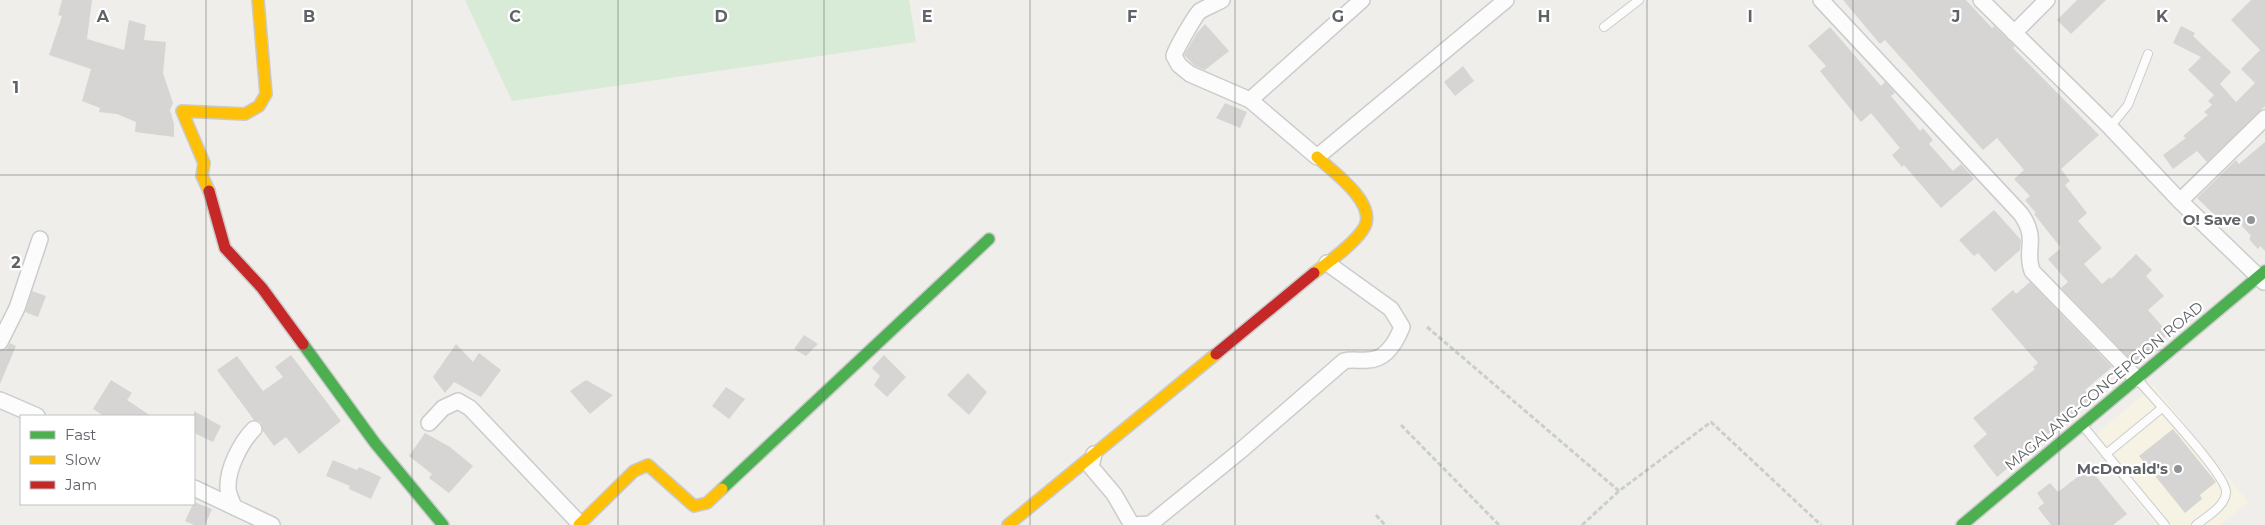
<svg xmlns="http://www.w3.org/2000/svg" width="2265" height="525" viewBox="0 0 2265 525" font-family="Montserrat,sans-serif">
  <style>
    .commercial { fill: #f7f3e4 }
    .green { fill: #d8ebd6 }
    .building { fill: #d6d5d3 }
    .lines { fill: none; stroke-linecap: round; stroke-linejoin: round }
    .lane-casing { stroke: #cbcccc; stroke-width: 10 }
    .street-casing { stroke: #cbcccc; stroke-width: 18 }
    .fast-casing { stroke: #cacacb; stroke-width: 14 }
    .slow-casing { stroke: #cacacb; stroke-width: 14 }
    .jam-casing { stroke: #cacacb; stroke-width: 14 }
    .path { stroke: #cacfcc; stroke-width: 3; stroke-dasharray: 5 2.5; stroke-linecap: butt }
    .lane { stroke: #fdfcfc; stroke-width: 8 }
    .street { stroke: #fdfcfc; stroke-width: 15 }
    .fast { stroke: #4caf50; stroke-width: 11 }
    .slow { stroke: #ffc107; stroke-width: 11 }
    .jam { stroke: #c62828; stroke-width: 11 }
    .grid { fill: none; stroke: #5f6368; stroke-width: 1; stroke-opacity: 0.55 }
    .poi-dot { fill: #919496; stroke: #fff; stroke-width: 2 }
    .labels { text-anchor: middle; stroke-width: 4.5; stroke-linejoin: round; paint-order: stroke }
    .poi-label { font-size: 15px; font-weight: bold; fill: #5f6368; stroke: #fff; text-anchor: end }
    .street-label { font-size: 15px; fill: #5f6368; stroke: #fff }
    .grid-label { font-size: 16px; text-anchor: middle; font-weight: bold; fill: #5f6368; stroke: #fff; stroke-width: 4.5; stroke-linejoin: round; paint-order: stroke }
  </style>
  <rect width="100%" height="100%" fill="#efeeea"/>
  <path class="commercial" d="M2154,386L2248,502L2220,525H2156L2089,440Z"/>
  <path class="green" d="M465,0H909L916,42L512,101Z"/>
  <g class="building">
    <path d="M62,0H92L87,39L124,50L129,20L146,25L144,40L166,42L163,73L173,103L170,110L174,124V137L135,132L136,122L117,114L99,112L100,108L82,101L91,69L49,55L62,16L58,15Z"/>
    <path d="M1843,0H1966L1992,28L1994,26L2015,46L2013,48L2099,135L2061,169L2070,181L2065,185L2087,213L2078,221L2102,248L2084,264L2102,284L2110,277L2111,279L2136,254L2152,270L2146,276L2164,296L2148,310L2169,334L2134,363L2061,288L2068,282L2048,259L2061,248L2034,214L2036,213L2025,200L2030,196L2014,179L2024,170L1997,138L1983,150L1885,40L1880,44Z"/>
    <path d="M2077,0H2106L2071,34L2057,20Z"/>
    <path d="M2251,0H2265V106L2207,162L2197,151L2173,169L2163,155L2186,138L2183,136L2208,115L2204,112L2212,105L2208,101L2214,95L2188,70L2201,57L2173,43L2181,26L2195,33L2193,36L2231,72L2220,84L2236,102L2255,83L2241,69L2260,50L2231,20Z"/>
    <path d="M1205,24L1229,51L1205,70L1195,66L1184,55L1197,33Z"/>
    <path d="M1830,27L1881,86L1885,82L1895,93L1891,96L1920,131L1923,128L1933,140L1929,144L1953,171L1961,164L1974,179L1941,208L1904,165L1902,167L1892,155L1900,148L1871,113L1861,122L1820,71L1826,66L1808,46Z"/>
    <path d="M1463,66L1474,81L1455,96L1444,82Z"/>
    <path d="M1225,103L1247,112L1240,128L1216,118Z"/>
    <path d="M2265,142V251L2260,246L2258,249L2249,239L2251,236L2231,214L2223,223L2197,198L2236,160L2239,164Z"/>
    <path d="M1994,210L2021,240L2020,250L1995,272L1978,253L1974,256L1959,240Z"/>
    <path d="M2030,282L2112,367L2085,390L2092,398L1997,477L1973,446L1987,434L1973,418L2035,369L2033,367L2038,363L1991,309L2013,290L2016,294Z"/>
    <path d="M32,291L46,296L38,317L25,312Z"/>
    <path d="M804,335L818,344L806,356L794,349Z"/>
    <path d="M10,343L16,346L0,384V351L6,350Z"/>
    <path d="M456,344L473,362L479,353L501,370L481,397L454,382L445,393L433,377Z"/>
    <path d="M291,355L341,421L299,454L286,437L274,446L263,431L261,422L254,420L217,370L237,356L263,391L283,377L275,367Z"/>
    <path d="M884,355L906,377L887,397L874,385L880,376L872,368Z"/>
    <path d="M968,373L987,392L969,415L947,395Z"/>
    <path d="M111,380L132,393L127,400L151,416H104L93,409Z"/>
    <path d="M586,380L613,395L590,414L570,391Z"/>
    <path d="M726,387L745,399L729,419L712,406Z"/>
    <path d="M194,411L221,426L213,442L194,433Z"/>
    <path d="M2173,429L2216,482L2200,495L2202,499L2185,513L2139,456Z"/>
    <path d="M425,433L450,447L473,466L449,493L429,478L432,474L409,456Z"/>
    <path d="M333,460L357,470L359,467L381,477L371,499L349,489L350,486L326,476Z"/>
    <path d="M2089,468L2127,514L2113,525H2051L2038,508L2044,503L2037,493L2050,483L2058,492Z"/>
    <path d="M194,502L212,509L205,525H194L185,521Z"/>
  </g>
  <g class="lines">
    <defs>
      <g id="lane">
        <path d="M1604,27L1639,0"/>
        <path d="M2110,127L2128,105L2148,54"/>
        <path d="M2139,381C2153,398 2227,475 2226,492C2226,506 2206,517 2196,525"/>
        <path d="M2083,426L2165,525"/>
        <path d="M2106,454L2162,408"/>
      </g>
      <g id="street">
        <path d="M1222,0C1215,4 1207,7 1200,11C1196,14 1175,50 1174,56L1179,65L1190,74L1250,100L1317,157L1506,0"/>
        <path d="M1821,0L2021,214C2039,240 2024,249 2032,271L2137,379"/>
        <path d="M1981,0L2110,127L2180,201L2264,282"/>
        <path d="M2014,33L2047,0"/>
        <path d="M1250,100L1362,0"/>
        <path d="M2180,201L2265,118"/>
        <path d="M0,342L17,308L40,239"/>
        <path d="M0,400L37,416"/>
        <path d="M429,423L443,408L458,401L470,408L580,524"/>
        <path d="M1094,454L1091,467L1114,494L1132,525L1150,524"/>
        <path d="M194,488L272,525"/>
        <path d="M234,507C232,501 228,494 228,488C227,469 241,442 254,429"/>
        <path d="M1149,525L1239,452L1344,361C1352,359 1359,361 1368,360C1386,360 1396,342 1402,327L1391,309L1327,263"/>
      </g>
      <g id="fast">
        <path d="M303,344L375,443L443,525"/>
        <path d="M722,489L989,239"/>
        <path d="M1962,525L2265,271"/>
      </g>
      <g id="slow">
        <path d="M209,191L202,176L204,163L182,111L245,114L259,106L266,94L258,0"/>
        <path d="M1314,273C1329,262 1357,242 1365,226C1376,202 1332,171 1317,157"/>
        <path d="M579,525L634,471L648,465L694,506L707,503L722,489"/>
        <path d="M1008,525L1216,354"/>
      </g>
      <g id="jam">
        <path d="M209,191L225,248L262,288L303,344"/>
        <path d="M1216,354L1314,273"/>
      </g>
    </defs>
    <use href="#lane" class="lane-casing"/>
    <use href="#street" class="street-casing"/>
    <use href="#fast" class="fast-casing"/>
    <use href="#slow" class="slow-casing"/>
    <use href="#jam" class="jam-casing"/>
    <g class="path">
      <path d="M1427,327L1619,491"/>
      <path d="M1401,425L1499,525"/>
      <path d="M1376,515L1385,525"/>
      <path d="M1582,525L1619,491L1711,422L1821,525"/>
    </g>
    <use href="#lane" class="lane"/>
    <use href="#street" class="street"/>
    <use href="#fast" class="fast"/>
    <use href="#slow" class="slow"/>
    <use href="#jam" class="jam"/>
  </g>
  <path class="grid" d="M206,0V525M412,0V525M618,0V525M824,0V525M1030,0V525M1235,0V525M1441,0V525M1647,0V525M1853,0V525M2059,0V525M0,175H2265M0,350H2265"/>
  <g class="poi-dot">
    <circle cx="2251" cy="220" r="5"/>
    <circle cx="2178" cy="469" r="5"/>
  </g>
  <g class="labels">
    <g class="poi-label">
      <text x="2241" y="225">O! Save</text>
      <text x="2168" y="474">McDonald's</text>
    </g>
    <g class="street-label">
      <text transform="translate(2104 386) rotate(-40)" y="5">MAGALANG-CONCEPCION ROAD</text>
    </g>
  </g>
  <g class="grid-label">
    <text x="103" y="22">A</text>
    <text x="309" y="22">B</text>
    <text x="515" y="22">C</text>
    <text x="721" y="22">D</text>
    <text x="927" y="22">E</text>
    <text x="1132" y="22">F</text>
    <text x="1338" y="22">G</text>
    <text x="1544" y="22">H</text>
    <text x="1750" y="22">I</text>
    <text x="1956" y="22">J</text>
    <text x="2162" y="22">K</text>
    <text x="16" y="93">1</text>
    <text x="16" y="268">2</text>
  </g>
  <rect x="20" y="415" width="175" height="90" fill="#ffffff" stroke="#bfc1c3"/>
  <rect x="30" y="431" width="25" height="8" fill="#4caf50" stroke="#bfc1c3"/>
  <text x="65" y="440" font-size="15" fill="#5f6368">Fast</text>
  <rect x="30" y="456" width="25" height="8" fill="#ffc107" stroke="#bfc1c3"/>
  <text x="65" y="465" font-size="15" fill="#5f6368">Slow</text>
  <rect x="30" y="481" width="25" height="8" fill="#c62828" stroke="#bfc1c3"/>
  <text x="65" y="490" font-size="15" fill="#5f6368">Jam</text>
</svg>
